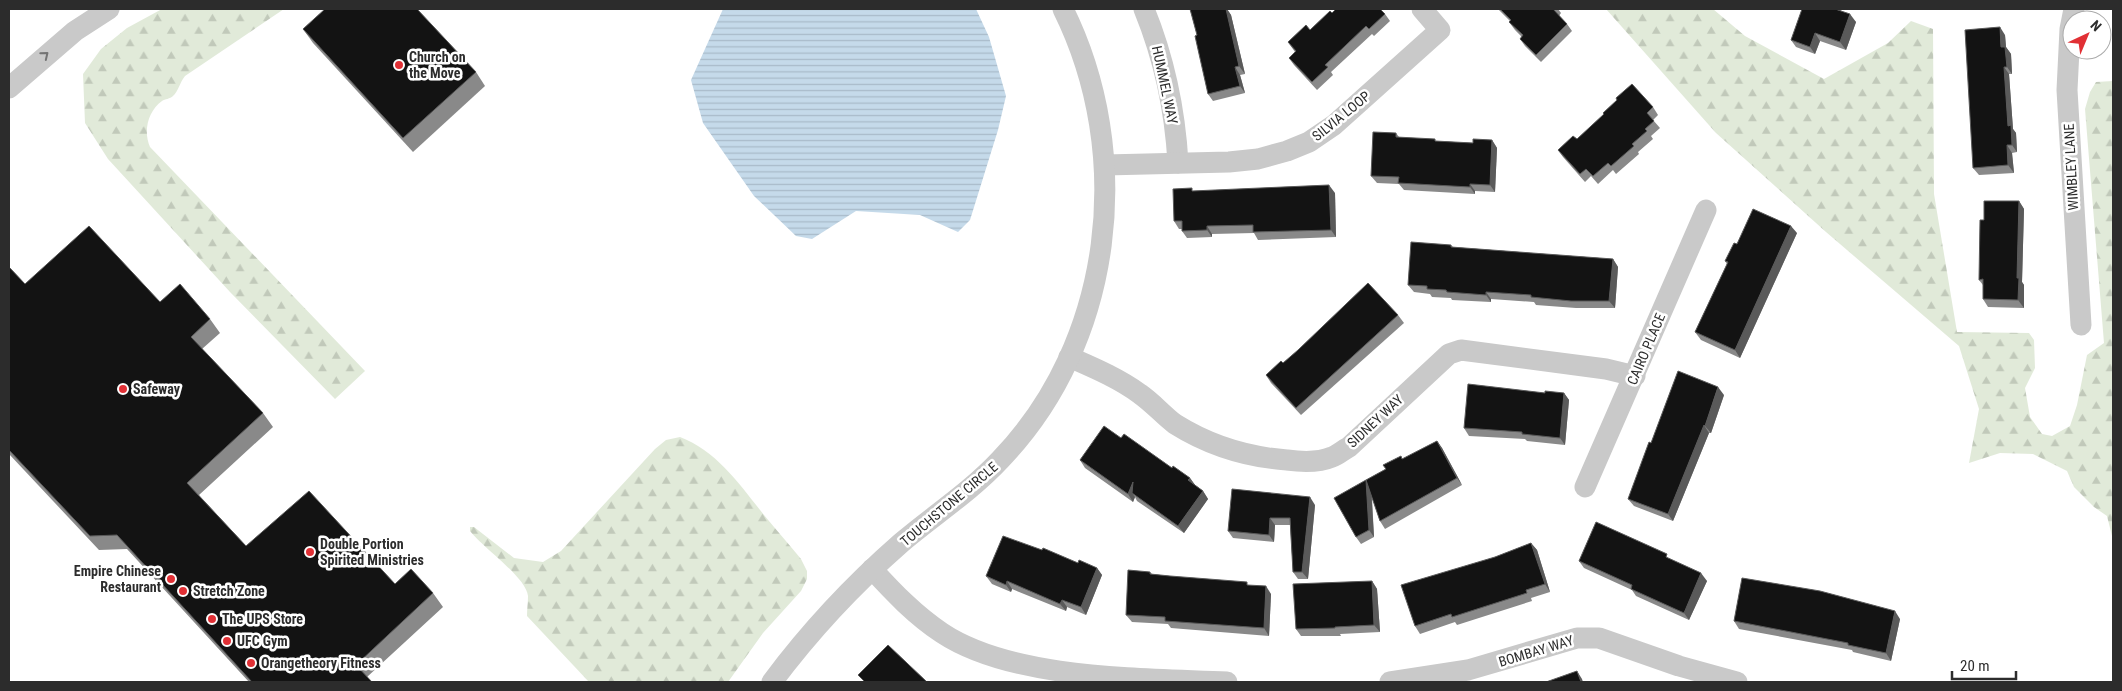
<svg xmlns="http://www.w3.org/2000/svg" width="2122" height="691" viewBox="0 0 2122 691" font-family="'Roboto Condensed',sans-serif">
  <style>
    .forest { fill: url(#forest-firs) }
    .water { fill: url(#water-rules) }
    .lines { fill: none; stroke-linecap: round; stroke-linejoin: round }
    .minor { stroke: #c9c9c9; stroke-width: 21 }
    .wall { fill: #898989 }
    .shaded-wall { fill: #5a5a5a }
    .building { fill: #131313; stroke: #5a5a5a }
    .oneway { stroke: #737373 }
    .poi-dot { fill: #e13035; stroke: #fff; stroke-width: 2 }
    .labels { text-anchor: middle; stroke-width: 5; stroke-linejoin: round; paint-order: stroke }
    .poi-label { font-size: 14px; font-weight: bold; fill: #2c2c2c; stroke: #fff; text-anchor: start }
    .street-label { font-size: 14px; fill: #2c2c2c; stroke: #fff }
  </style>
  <defs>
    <pattern id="forest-firs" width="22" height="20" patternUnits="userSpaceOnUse" patternTransform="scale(1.25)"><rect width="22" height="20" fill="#e1ead9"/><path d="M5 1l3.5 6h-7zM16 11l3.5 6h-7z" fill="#c1c9ba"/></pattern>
    <pattern id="water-rules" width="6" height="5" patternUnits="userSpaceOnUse" patternTransform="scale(1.25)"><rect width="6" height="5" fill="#c5daea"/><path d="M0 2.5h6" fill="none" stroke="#a9bbc9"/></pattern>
  </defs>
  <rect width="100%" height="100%" fill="#fff"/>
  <g class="forest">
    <path d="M162,9H284L185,76C180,82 178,92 173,96C170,99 165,99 162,101C148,111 143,131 150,147L365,371L335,399L230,292L108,159L85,123L83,74L101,49L127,28Z"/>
    <path d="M1606,9H1713L1745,36L1824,79L1888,43L1911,21L1933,29L1934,194L1957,332L2029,333L2034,340L2035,368L2025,388L2030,417L2042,434L2052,436L2070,426L2077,405L2087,355L2104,343L2085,109L2090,92L2096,82L2113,81V540L2107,516L2094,507L2074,487L2067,471L2033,454L2000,453L1969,463L1979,409L1959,346L1826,232L1716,133Z"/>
    <path d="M680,437C717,451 740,485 764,515C776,530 789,544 801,559L807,571V579L801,591L763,633L728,682H589L527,616C527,609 528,602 528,596C526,577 482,547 470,531V527H474L514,558L543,562L561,551L655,449L666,440Z"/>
  </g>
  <path class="water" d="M723,9H976L989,37L1006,96L998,130L970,220L958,232L920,215L856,211L812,239L796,236L754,196L703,123L691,80Z"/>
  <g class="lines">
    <g class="minor">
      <path d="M1144,9C1164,58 1175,109 1178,163"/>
      <path d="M2074,9L2070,29L2067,90L2081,325"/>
      <path d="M9,88L75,31L109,9"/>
      <path d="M1105,165L1229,162L1258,159L1287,151L1309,142L1334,125L1440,30L1422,9"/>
      <path d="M1069,357C1094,368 1118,378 1140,394C1153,403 1163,415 1175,424C1210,446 1246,457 1287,460C1302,462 1318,463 1332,457C1338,455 1343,450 1349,447L1449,354L1461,350L1606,369L1635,376"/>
      <path d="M1585,487L1706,210"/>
      <path d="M872,569C894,593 915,615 942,633C1013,680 1143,678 1227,682"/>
      <path d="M772,682C810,631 853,585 901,543C934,515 970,492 1000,460C1114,342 1135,154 1063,9"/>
      <path d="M1390,682L1468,670L1577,638H1599L1679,666L1737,682"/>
    </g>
  </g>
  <g class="wall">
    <path d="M1190,9H1227L1231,15L1245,74L1240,75L1245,93L1213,101L1208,94L1197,35Z"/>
    <path d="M1498,9H1558L1561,13L1559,16L1567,24L1572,31L1541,62L1525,46L1520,39L1522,37L1515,30L1509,22L1510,21Z"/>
    <path d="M1842,9L1841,11L1856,22L1846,50L1820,41L1815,54L1796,47L1791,40Z"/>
    <path d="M1332,13L1385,14L1390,21L1374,36L1372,34L1331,72L1333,75L1317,90L1294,65L1289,58L1295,52L1288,42L1310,30Z"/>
    <path d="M303,29L476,72L485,86L413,152L313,43Z"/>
    <path d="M2005,35L2006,47L2011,54L2012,74H2009L2013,129L2016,133L2017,152L2012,153L2014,173L1979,175L1973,168Z"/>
    <path d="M1653,107L1658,115L1653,120L1660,128L1651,136L1653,139L1638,152L1639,154L1616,174L1613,170L1598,184L1591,176L1585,182L1563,157L1558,150L1577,139Z"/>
    <path d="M1396,133L1399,137L1437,141L1473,143L1492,140L1497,148L1495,192L1475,191V194L1404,190L1399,184L1377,183L1371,176Z"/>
    <path d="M1194,191L1335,193L1336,237L1258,240L1254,233L1212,234V237L1187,238L1182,231V229H1179L1174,221Z"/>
    <path d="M2019,201L2024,209L2022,282L2024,285V308L1988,307L1983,299V285L1979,280L1984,220Z"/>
    <path d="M1797,233L1740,358L1701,340L1695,332L1727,264L1725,261L1737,244Z"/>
    <path d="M1451,245L1453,247L1613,259L1618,267L1615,308H1576L1536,305L1534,302L1491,299V302L1452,300L1451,298L1432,297L1430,294L1414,292L1408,285Z"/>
    <path d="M9,267L25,284L160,302L210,319L220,333L202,349L263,413L273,427L199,495L246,546L433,593L443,607L367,677L372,682H249L127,549L99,550L9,454Z"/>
    <path d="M1398,315L1404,323L1301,415L1271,383L1266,375L1283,363Z"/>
    <path d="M1545,393H1564L1569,400L1565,445L1527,441L1525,439L1469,436L1464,428Z"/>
    <path d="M1724,395L1711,433H1709L1673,521L1634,506L1628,499L1651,443Z"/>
    <path d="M1121,438L1172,468L1190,478L1195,485L1203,491L1208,499L1184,533L1137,501L1135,497L1133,502L1085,468L1080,460Z"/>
    <path d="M1437,441L1442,448L1462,485L1385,529L1380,521L1372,497L1374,537L1361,544L1356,537L1366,480Z"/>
    <path d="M1315,505L1308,579H1298L1293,572L1290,525H1275L1274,542L1233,538L1228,531Z"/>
    <path d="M1531,543L1537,550L1550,592L1531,598L1532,601L1457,625L1455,622L1420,634L1415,626L1495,557Z"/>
    <path d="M1671,560L1707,581L1689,620L1636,596L1632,590L1584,568L1579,561Z"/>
    <path d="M1078,563L1097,568L1102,575L1086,615L1067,607L1066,611L1012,589L1011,592L992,584L986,576Z"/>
    <path d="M1150,572L1152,574L1249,585L1271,594L1269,636L1171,628L1168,624L1132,622L1126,615Z"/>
    <path d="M1372,581L1377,589L1380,632L1340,634L1341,636H1301L1296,629Z"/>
    <path d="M1900,619L1891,661L1853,652L1852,650L1739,629L1734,621Z"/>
  </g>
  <g class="shaded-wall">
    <path d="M1224,9H1227L1231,15L1245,74L1239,66Z"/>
    <path d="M1850,14L1856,22L1846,50L1840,42Z"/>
    <path d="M2000,27L2005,35L2006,47L2011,54L2012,74L2007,67L2001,47Z"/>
    <path d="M1815,33L1820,41L1815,54L1810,47Z"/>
    <path d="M1235,67L1240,75L1245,93L1240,86Z"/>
    <path d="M2004,67L2009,74L2013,129L2016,133L2017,152L2012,145L2008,126Z"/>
    <path d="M1492,140L1497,148L1495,192L1490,185Z"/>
    <path d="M2007,145L2012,153L2014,173L2008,165Z"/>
    <path d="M1470,184L1475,191V194L1470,187Z"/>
    <path d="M1329,185L1335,193L1336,237L1331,230Z"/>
    <path d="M2019,201L2024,209L2022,282L2024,285V308L2018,300L2017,278Z"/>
    <path d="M1207,226L1212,234V237L1207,230Z"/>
    <path d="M1791,226L1797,233L1740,358L1735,350Z"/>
    <path d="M1613,259L1618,267L1615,308L1609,301Z"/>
    <path d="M1486,292L1491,299V302L1486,295Z"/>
    <path d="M1718,387L1724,395L1711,433L1705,426Z"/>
    <path d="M1564,393L1569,400L1565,445L1560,438Z"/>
    <path d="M1704,425L1709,433L1673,521L1668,514Z"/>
    <path d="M1437,441L1442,448L1462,485L1457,478Z"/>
    <path d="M1190,478L1195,485L1193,488L1188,480Z"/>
    <path d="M1366,480L1371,488L1374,537L1369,530Z"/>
    <path d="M1133,482L1132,493L1135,497L1133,502L1128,494Z"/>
    <path d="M1203,491L1208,499L1184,533L1178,526Z"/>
    <path d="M1310,497L1315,505L1308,579L1302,572Z"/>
    <path d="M1270,518L1275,525L1274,542L1269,535Z"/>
    <path d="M1531,543L1537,550L1550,592L1545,584Z"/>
    <path d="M1097,568L1102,575L1086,615L1081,607Z"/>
    <path d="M1701,573L1707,581L1689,620L1684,613Z"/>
    <path d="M1007,581L1012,589L1011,592L1006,585Z"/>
    <path d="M1372,581L1377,589L1380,632L1374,625Z"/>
    <path d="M1266,586L1271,594L1269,636L1264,628Z"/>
    <path d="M1062,600L1067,607L1066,611L1060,604Z"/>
    <path d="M1895,611L1900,619L1891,661L1886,653Z"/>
    <path d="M1577,671L1582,679L1583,682H1581Z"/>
  </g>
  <g class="building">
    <path d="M325,9H417L476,72L403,138L303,29Z"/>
    <path d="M1190,9H1226L1239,66L1235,67L1240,86L1208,94L1195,36L1197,35Z"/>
    <path d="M1336,9H1380L1385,14L1369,29L1366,26L1325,65L1328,67L1312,82L1289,58L1296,51L1288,42L1306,25L1310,30L1330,11L1332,13Z"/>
    <path d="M1500,9H1553L1567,24L1536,55L1520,39L1523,35L1509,22L1511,20Z"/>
    <path d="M1802,9H1835L1850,14L1840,42L1815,33L1810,47L1791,40Z"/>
    <path d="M2000,27L2001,47H2005L2007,67H2004L2008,126L2011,125L2012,145H2007L2008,165L1973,168L1965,30Z"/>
    <path d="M1632,84L1653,107L1647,113L1654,121L1645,129L1647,131L1632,144L1634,146L1611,166L1608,163L1593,176L1586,169L1580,174L1558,150L1573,136L1577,139L1604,114L1603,113L1617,100L1616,98Z"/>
    <path d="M1373,132L1396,133V137L1435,139V141L1473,143V139L1492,140L1490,185L1470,184V187L1398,183L1399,177L1371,176Z"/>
    <path d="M1329,185L1331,230L1253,232V225L1207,226V230L1182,231V221H1174L1173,189L1192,188V191Z"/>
    <path d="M1984,201H2019L2017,278H2019L2018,300L1983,299V279L1979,280L1980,220H1984Z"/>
    <path d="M1753,209L1791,226L1735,350L1695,332L1728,262L1725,261L1734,243L1737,244Z"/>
    <path d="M89,226L160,302L180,284L210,319L191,337L263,413L187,483L246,546L309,491L395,584L411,569L433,593L356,665L372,682H252L117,535L90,536L9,450V267L25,284Z"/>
    <path d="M1411,242L1451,245V247L1613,259L1609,301H1571L1531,297V295L1486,292V295L1447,292L1446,290L1427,289V286L1408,285Z"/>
    <path d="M1368,283L1398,315L1296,408L1266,375L1281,361L1283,363L1298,350Z"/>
    <path d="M1678,371L1718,387L1705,426L1704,425L1668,514L1628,499L1649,442L1651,443Z"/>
    <path d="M1468,384L1545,393V391L1564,393L1560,438L1522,434V432L1464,428Z"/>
    <path d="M1104,426L1121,438L1124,434L1172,468L1173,466L1190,478L1188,480L1203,491L1178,526L1132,493L1133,482L1128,494L1080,460Z"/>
    <path d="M1437,441L1457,478L1380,521L1366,480L1386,469L1383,465L1401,456L1402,459Z"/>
    <path d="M1366,480L1369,530L1356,537L1334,498Z"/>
    <path d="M1232,489L1310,497L1302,572H1293L1290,518H1270L1269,535L1228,531Z"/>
    <path d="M1596,522L1667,554L1666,557L1701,573L1684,613L1631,589L1632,585L1579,561Z"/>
    <path d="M1003,536L1042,550L1043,548L1078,563L1079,560L1097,568L1081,607L1062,600L1060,604L1007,581L1006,585L986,576Z"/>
    <path d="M1531,543L1545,584L1526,590L1527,593L1452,617L1451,614L1415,626L1401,585L1495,557Z"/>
    <path d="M1128,570L1150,572V574L1170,576L1247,582V585L1266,586L1264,628L1165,621V617L1126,615Z"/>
    <path d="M1742,578L1820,591L1895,611L1886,653L1848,645V643L1734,621Z"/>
    <path d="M1372,581L1374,625L1335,627V628L1296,629L1293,584Z"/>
    <path d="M888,645L927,682H865L858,675Z"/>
    <path d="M1577,671L1581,682H1546Z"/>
  </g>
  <defs><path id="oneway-chevron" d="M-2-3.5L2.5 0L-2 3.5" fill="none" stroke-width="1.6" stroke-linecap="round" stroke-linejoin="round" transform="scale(1.25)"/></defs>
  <use class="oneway" href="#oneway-chevron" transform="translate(45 55) rotate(-39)"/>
  <g class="poi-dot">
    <circle cx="399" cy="65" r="5"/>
    <circle cx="123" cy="389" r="5"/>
    <circle cx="310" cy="552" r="5"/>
    <circle cx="171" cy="579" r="5"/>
    <circle cx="183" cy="591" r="5"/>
    <circle cx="212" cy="619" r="5"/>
    <circle cx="227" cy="641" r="5"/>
    <circle cx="251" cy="663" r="5"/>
  </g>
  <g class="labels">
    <g class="poi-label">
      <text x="409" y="62">Church on<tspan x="409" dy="16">the Move</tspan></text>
      <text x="133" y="394">Safeway</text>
      <text x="320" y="549">Double Portion<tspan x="320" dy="16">Spirited Ministries</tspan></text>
      <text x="161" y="576" text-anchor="end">Empire Chinese<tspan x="161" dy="16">Restaurant</tspan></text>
      <text x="193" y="596">Stretch Zone</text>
      <text x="222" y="624">The UPS Store</text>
      <text x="237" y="646">UFC Gym</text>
      <text x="261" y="668">Orangetheory Fitness</text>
    </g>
    <g class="street-label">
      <text transform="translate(1165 85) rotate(78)" y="5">HUMMEL WAY</text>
      <text transform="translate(1341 116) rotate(-39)" y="5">SILVIA LOOP</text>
      <text transform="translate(2071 167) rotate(-93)" y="5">WIMBLEY LANE</text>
      <text transform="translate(1646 349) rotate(-67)" y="5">CAIRO PLACE</text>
      <text transform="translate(1375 421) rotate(-43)" y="5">SIDNEY WAY</text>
      <text transform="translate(949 504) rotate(-40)" y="5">TOUCHSTONE CIRCLE</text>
      <text transform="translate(1536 651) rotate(-17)" y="5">BOMBAY WAY</text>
    </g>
  </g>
  <rect width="2122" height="691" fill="none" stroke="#2c2c2c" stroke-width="20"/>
  <g transform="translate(2087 35) rotate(44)"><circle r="24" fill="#ffffff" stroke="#ababab"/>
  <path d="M0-4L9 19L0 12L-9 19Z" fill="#e13035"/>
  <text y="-8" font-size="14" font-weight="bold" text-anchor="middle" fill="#2c2c2c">N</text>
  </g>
  <path d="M1952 671v8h64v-8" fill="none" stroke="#2c2c2c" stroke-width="2.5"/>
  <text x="1960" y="671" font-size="15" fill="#2c2c2c" stroke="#ffffff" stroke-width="4" paint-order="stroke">20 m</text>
</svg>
